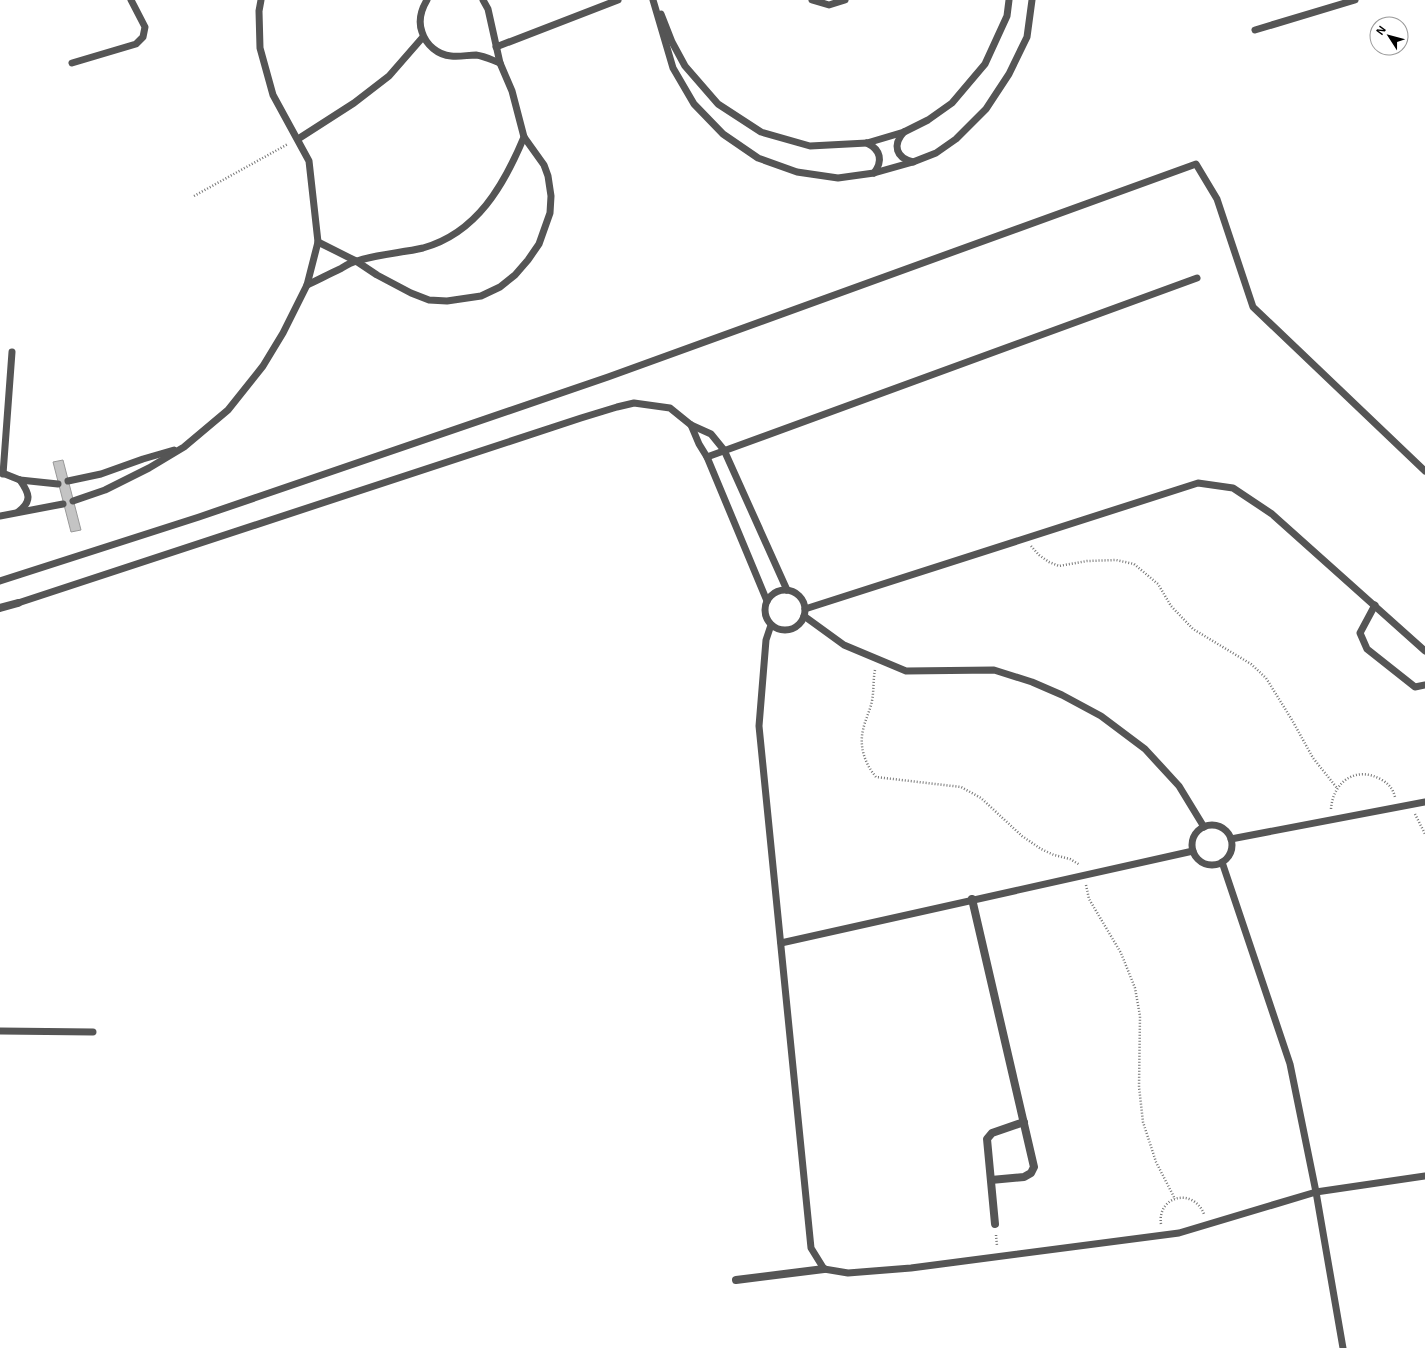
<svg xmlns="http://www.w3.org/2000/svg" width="1425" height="1348" viewBox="0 0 1425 1348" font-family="Arial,sans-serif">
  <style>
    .building { fill: #c4c4c4; stroke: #999 }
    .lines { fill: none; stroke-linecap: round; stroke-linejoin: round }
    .path { stroke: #777; stroke-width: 2.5; stroke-dasharray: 1 2; stroke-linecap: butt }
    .service { stroke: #555; stroke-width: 7 }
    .minor { stroke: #555; stroke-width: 8 }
  </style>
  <rect width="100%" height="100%" fill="#fff"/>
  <path class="building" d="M63,460L81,530L71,532L53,462Z"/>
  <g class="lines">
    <g class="path">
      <path d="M194,196L288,144"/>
      <path d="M1031,546L1039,555L1049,562L1059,566L1087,561L1116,560L1134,564L1158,584L1171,606L1193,629L1251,664L1266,678L1292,720L1313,758L1337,788"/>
      <path d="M875,670C873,680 874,690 872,701C870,711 865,720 863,730C859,747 865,764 876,777L961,787L981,798L1022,836L1041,849L1054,855L1070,859L1080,865"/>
      <path d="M1331,809C1333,781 1357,765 1382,780C1389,784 1393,789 1395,797"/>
      <path d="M1415,814L1425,834"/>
      <path d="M1086,885L1089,899L1121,953L1135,988L1140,1016L1139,1087L1143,1122L1156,1162L1175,1199"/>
      <path d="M1161,1224C1157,1196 1193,1187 1204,1214"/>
      <path d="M996,1235L997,1246"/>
    </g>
    <g class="service">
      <path d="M427,0C421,10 418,21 422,32C426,45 438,55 451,56C460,57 468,55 476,55C484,56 492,60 500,63"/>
      <path d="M653,0L673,68L694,104L723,134L758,158L797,172L838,178L874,173L913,162L936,153L956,139L986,109L1009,74L1027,37L1032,0"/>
      <path d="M812,0L829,5L845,0"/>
      <path d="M661,14L672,42L685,66L718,104L761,132L810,146L867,143L904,132L928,120L952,103L985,64L1007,16L1009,0"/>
      <path d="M1255,30L1355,0"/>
      <path d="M496,47L618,0"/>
      <path d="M72,63L136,44L143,37L145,27L131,0"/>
      <path d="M904,132C892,145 896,158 913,162"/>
      <path d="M298,139L354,103L389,76L423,37"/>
      <path d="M867,143C881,150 883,161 874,173"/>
      <path d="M318,242L356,261L377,275L411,293L429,300L447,301L481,296L500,287L515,275L528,260L539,244L550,213L551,196L548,176L544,165L524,137L512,91L500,63L488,9L483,0"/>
      <path d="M307,285C318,280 329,274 340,269C345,266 351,262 357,261C378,254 401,253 423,248C477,233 504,185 524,137"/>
      <path d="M691,425L699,444L707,457L767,601"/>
      <path d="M707,457L1197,278"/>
      <path d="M0,472L20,480L58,484"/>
      <path d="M3,474L12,352"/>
      <path d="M68,481L101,474L143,459L174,450"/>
      <path d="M73,501L105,490L149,468L184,447L228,410L263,366L283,333L307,285L318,242L309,161L273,95L260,48L259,11L261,0"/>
      <path d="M18,512C33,501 29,493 20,480"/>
      <path d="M0,516L63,504"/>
      <path d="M0,581L199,517L608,377L1196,164L1217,199L1253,307L1425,471"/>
      <circle cx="785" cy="610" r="20"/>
      <path d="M18,603L581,418L617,407L634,403L670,408L691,425L711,434L724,450L787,590"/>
      <path d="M1375,605L1360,633L1367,649L1415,687L1425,685"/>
      <path d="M805,609L1198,483L1233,488L1272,514L1425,651"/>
      <path d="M804,616L844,645L906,671L994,670L1032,682L1062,695L1101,716L1145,749L1179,786L1204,827"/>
      <path d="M771,625L766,640L759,726L811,1248L824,1269L848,1273L911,1268L1179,1233L1316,1192L1425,1176"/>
      <circle cx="1212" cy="845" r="20"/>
      <path d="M1231,839L1425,802"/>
      <path d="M1222,862L1290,1064L1316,1192L1343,1348"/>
      <path d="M781,943L1193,851"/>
      <path d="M0,1031L93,1032"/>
    </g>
    <g class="minor">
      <path d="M0,608L18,603"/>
      <path d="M972,899L1034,1167L1031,1173L1024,1177L991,1180"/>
      <path d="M995,1224L987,1139L992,1133L1024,1122"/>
      <path d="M736,1280L824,1269"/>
    </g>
  </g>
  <g transform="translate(1389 36) rotate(306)"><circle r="19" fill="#ffffff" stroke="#999999"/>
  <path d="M0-3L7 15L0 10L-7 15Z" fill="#000000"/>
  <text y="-6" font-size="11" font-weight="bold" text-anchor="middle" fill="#000000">N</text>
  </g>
</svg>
